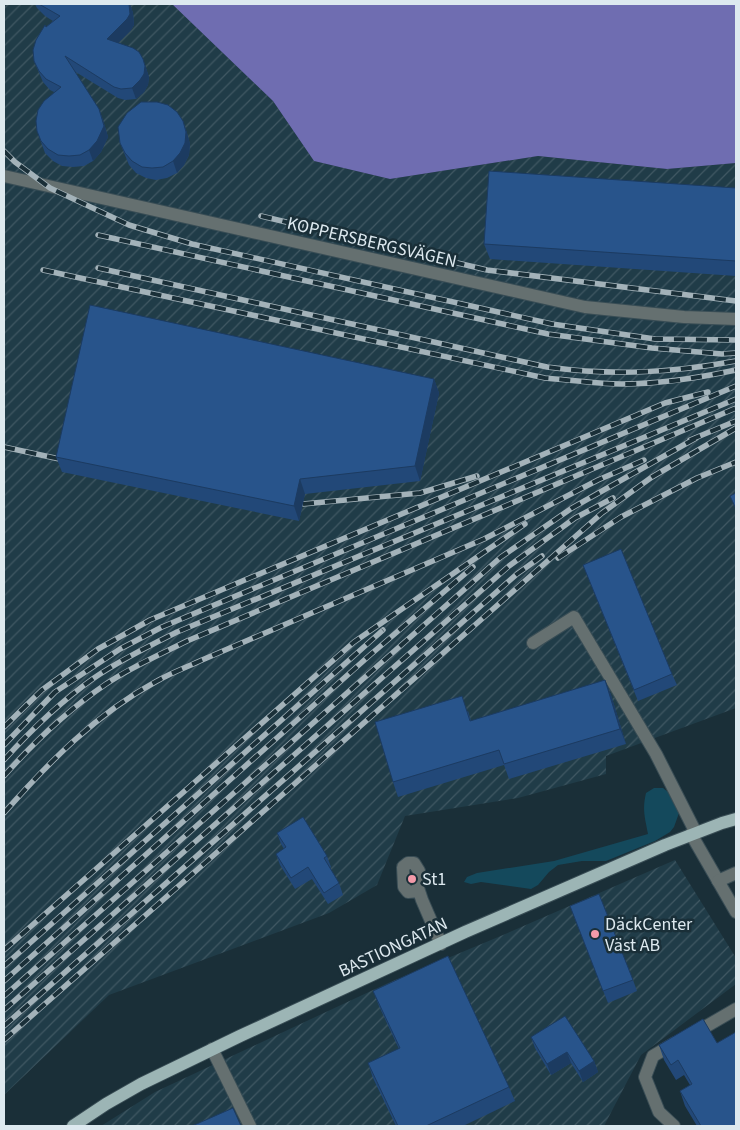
<svg xmlns="http://www.w3.org/2000/svg" width="740" height="1130" viewBox="0 0 740 1130" font-family="'Source Sans 3',sans-serif">
  <style>
    .industrial { fill: url(#industrial-furrows) }
    .grass { fill: #14495c }
    .water { fill: #6f6db1 }
    .lines { fill: none; stroke-linecap: round; stroke-linejoin: round }
    .minor-casing { stroke: #394d55; stroke-width: 14 }
    .major-casing { stroke: #394d55; stroke-width: 14 }
    .minor { stroke: #657070; stroke-width: 12 }
    .major { stroke: #9cb5b5; stroke-width: 12 }
    .rail-casing { stroke: #a3b2b9; stroke-width: 5.5 }
    .rail { stroke: #1a2f38; stroke-width: 4; stroke-dasharray: 11; stroke-linecap: butt }
    .wall { fill: #224878 }
    .shaded-wall { fill: #1c3b61 }
    .building { fill: #28548b; stroke: #1c3b61 }
    .poi-dot { fill: #f39aa9; stroke: #1a2f38; stroke-width: 2 }
    .labels { text-anchor: middle; stroke-width: 5; stroke-linejoin: round; paint-order: stroke }
    .street-label { font-size: 18px; fill: #dde9ef; stroke: #1a2f38 }
    .poi-label { font-size: 18px; fill: #dde9ef; stroke: #1a2f38; text-anchor: start }
  </style>
  <defs>
    <pattern id="industrial-furrows" width="10" height="10" patternUnits="userSpaceOnUse" patternTransform="scale(1.25)"><rect width="10" height="10" fill="#203c48"/><path d="M-1 1l2-2M0 10L10 0M9 11l2-2" fill="none" stroke="#405863"/></pattern>
  </defs>
  <rect width="100%" height="100%" fill="#1a2f38"/>
  <g class="industrial">
    <path d="M4,4H172L273,101L314,161L390,179L538,156L667,169L736,163V708L606,756V774L518,798L405,816L377,885L329,913L109,995L4,1095Z"/>
    <path d="M675,860L736,958V984L641,1055L604,1126H101L155,1092L388,983L503,935Z"/>
  </g>
  <path class="grass" d="M654,788H663L668,792L679,813L674,827L670,832L655,841L606,861H582L558,865L549,872L538,885L531,889L481,882L471,884L464,882L467,877L477,873L554,861L648,834C645,818 642,810 646,793Z"/>
  <path class="water" d="M172,4H736V163L667,169L538,156L390,179L314,161L273,101Z"/>
  <g class="lines">
    <defs>
      <g id="minor">
        <path d="M4,176L585,307L684,317L736,319"/>
        <path d="M533,643L574,617L656,754L696,833"/>
        <path d="M691,834L736,912"/>
        <path d="M718,881L736,873"/>
        <path d="M419,891L408,892L404,887L403,867L408,863H414L419,871L418,888L422,900L441,944"/>
        <path d="M693,1034L736,1009"/>
        <path d="M212,1049L250,1126"/>
        <path d="M674,1126L659,1112L645,1077L653,1056L675,1043"/>
      </g>
      <path id="major" d="M73,1126L106,1104L141,1084L240,1036L465,932L665,845L722,823L736,819"/>
    </defs>
    <use href="#minor" class="minor-casing"/>
    <use href="#major" class="major-casing"/>
    <use href="#minor" class="minor"/>
    <use href="#major" class="major"/>
    <defs>
      <g id="rail">
        <path d="M4,151L15,162L50,188L129,225L192,244L552,324L655,339L736,340"/>
        <path d="M261,216L487,270L736,301"/>
        <path d="M98,235L548,334L652,348L722,354L736,353"/>
        <path d="M98,268L547,367C614,376 670,373 736,361"/>
        <path d="M43,270L545,378C570,380 596,384 622,384C661,384 698,378 736,370"/>
        <path d="M690,440L736,421"/>
        <path d="M4,447L64,460"/>
        <path d="M303,504L420,493L477,476"/>
        <path d="M558,558L621,517L697,478L736,462"/>
        <path d="M4,727L42,690L98,649L150,620L665,403L708,392"/>
        <path d="M4,745L55,692L120,649L162,627L736,386"/>
        <path d="M4,760C31,730 60,702 94,678C120,660 149,646 177,632L736,399"/>
        <path d="M4,776C34,742 68,710 106,684C131,667 159,655 187,641L736,408"/>
        <path d="M4,813C49,762 96,714 157,681C171,673 187,667 202,660L484,539L598,480L644,460"/>
        <path d="M4,950L354,642L525,524"/>
        <path d="M4,966L383,630"/>
        <path d="M4,981L370,655L473,567"/>
        <path d="M4,996L501,557L572,508L696,438"/>
        <path d="M4,1010L509,566L575,518L613,498"/>
        <path d="M4,1026L517,574L542,556"/>
        <path d="M4,1040L602,513L652,477L736,428"/>
      </g>
    </defs>
    <use href="#rail" class="rail-casing"/>
    <use href="#rail" class="rail"/>
  </g>
  <g class="wall">
    <path d="M35,4H130L133,13L134,25L131,30L118,43L143,59L149,77L148,85L144,92L136,99L125,100L118,98L74,71L99,109L103,120L108,137L101,152L93,161L84,166L73,167L62,166L53,161L45,153L37,131L54,92L50,90L43,82L34,61L46,27L53,21L45,16L37,8Z"/>
    <path d="M183,121L187,133L190,144L189,155L184,165L177,173L167,178L156,180L146,178L136,173L129,165L120,143Z"/>
    <path d="M736,188V276L490,259L484,244Z"/>
    <path d="M434,379L439,393L420,481L305,494L299,521L62,472L56,457Z"/>
    <path d="M583,565L672,674L677,685L638,701Z"/>
    <path d="M605,680L611,695L626,744L509,779L504,765L398,797L393,782L468,711L471,721Z"/>
    <path d="M277,833L327,856L331,867L330,868L339,883L343,895L328,904L312,879L295,889L280,865L276,854L284,849L281,844Z"/>
    <path d="M574,917L633,980L637,991L608,1003Z"/>
    <path d="M373,991L509,1087L515,1101L463,1126H396L373,1078L368,1063L399,1049L379,1006Z"/>
    <path d="M703,1019L736,1126H697L685,1106L680,1091L690,1085L684,1075L676,1080L664,1060L659,1045Z"/>
    <path d="M531,1037L594,1061L598,1072L583,1082L571,1063L551,1075L535,1048Z"/>
  </g>
  <g class="shaded-wall">
    <path d="M129,4H130L133,13L134,25L131,30L111,50L107,39Z"/>
    <path d="M143,59L149,77L148,85L144,92L136,99L132,88Z"/>
    <path d="M99,109L103,120L108,137L101,152L93,161L89,150Z"/>
    <path d="M183,121L187,133L190,144L189,155L184,165L177,173L173,161Z"/>
    <path d="M434,379L439,393L420,481L415,466Z"/>
    <path d="M300,479L305,494L299,521L294,506Z"/>
    <path d="M605,680L611,695L626,744L620,729Z"/>
    <path d="M567,1052L571,1063L551,1075L547,1064Z"/>
    <path d="M594,1061L598,1072L583,1082L579,1071Z"/>
  </g>
  <g class="building">
    <path d="M39,4H129L130,14L127,19L107,39L133,48L139,52L143,59L145,66L144,74L140,80L132,88L121,89L114,87L65,56L99,109L104,126L97,141L89,150L80,155L69,156L58,155L48,149L41,141L37,131L36,121L38,110L44,101L61,87L46,79L39,71L34,61L33,50L36,40L45,25L46,27L60,16Z"/>
    <path d="M141,102H157L168,105L177,112L183,121L186,132L185,143L180,153L173,161L163,167L152,168L142,167L132,161L125,153L120,143L118,127L127,113Z"/>
    <path d="M489,171L736,188V261L484,244Z"/>
    <path d="M90,305L434,379L415,466L300,479L294,506L56,457Z"/>
    <path d="M736,493V509L730,496Z"/>
    <path d="M621,549L672,674L634,690L583,565Z"/>
    <path d="M605,680L620,729L504,764L499,750L393,782L375,722L462,696L470,721Z"/>
    <path d="M303,817L327,856L324,858L339,883L324,893L308,867L291,878L276,854L286,847L277,833Z"/>
    <path d="M599,894L633,980L603,991L570,906Z"/>
    <path d="M448,956L509,1087L426,1126H398L368,1063L400,1048L373,991Z"/>
    <path d="M565,1016L594,1061L579,1071L567,1052L547,1064L531,1037Z"/>
    <path d="M703,1019L717,1043L736,1032V1126H701L680,1091L692,1084L678,1060L671,1065L659,1045Z"/>
    <path d="M233,1108L241,1126H192Z"/>
  </g>
  <g class="poi-dot">
    <circle cx="412" cy="879" r="5"/>
    <circle cx="595" cy="934" r="5"/>
  </g>
  <g class="labels">
    <g class="street-label">
      <text transform="translate(372 242) rotate(13)" y="6">KOPPERSBERGSVÄGEN</text>
      <text transform="translate(393 947) rotate(-25)" y="6">BASTIONGATAN</text>
    </g>
    <g class="poi-label">
      <text x="422" y="885">St1</text>
      <text x="605" y="930">DäckCenter<tspan x="605" dy="21">Väst AB</tspan></text>
    </g>
  </g>
  <rect width="740" height="1130" fill="none" stroke="#dde9ef" stroke-width="10"/>
</svg>
